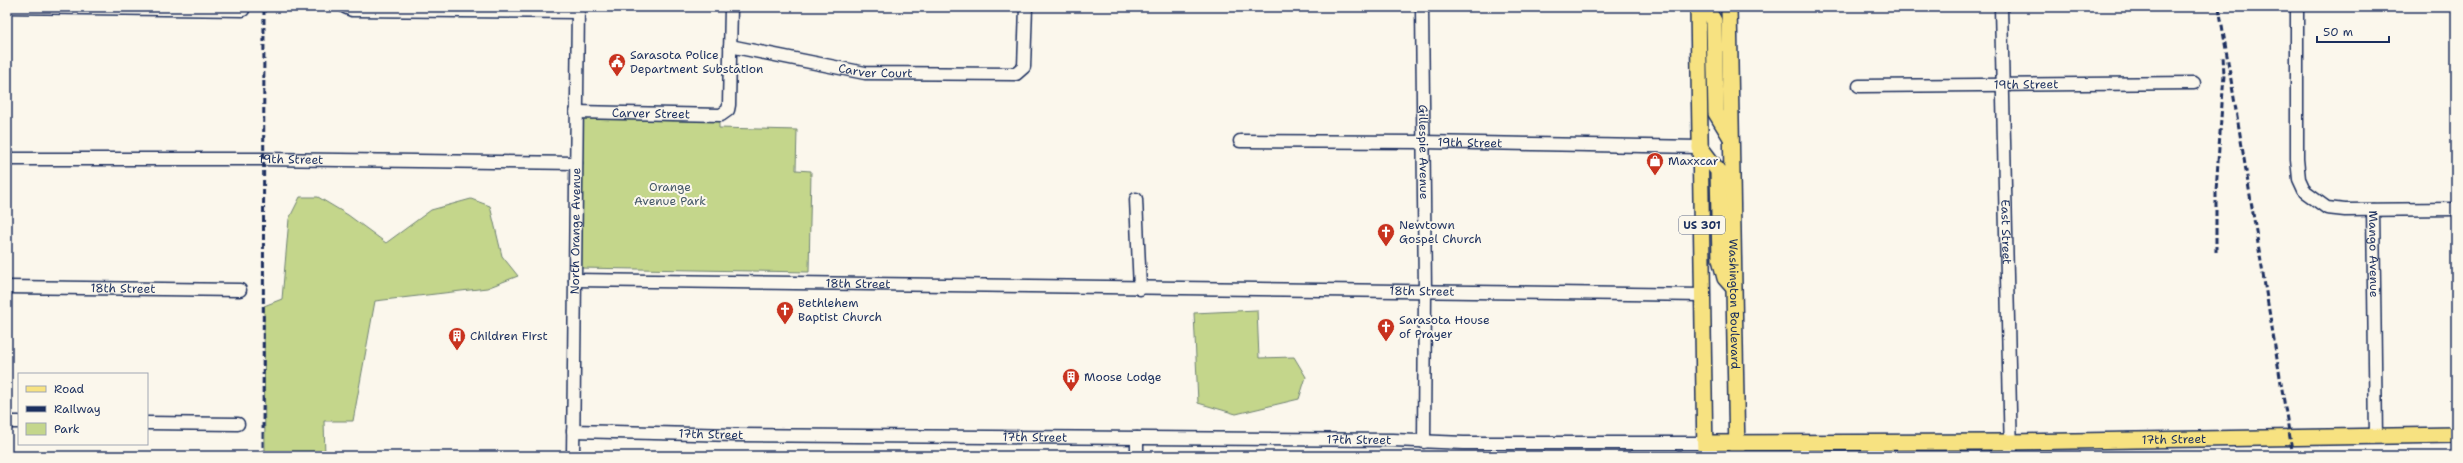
<svg xmlns="http://www.w3.org/2000/svg" width="2463" height="463" viewBox="0 0 2463 463" font-family="'Shantell Sans',sans-serif">
  <style>
    .green { fill: #c4d68b; stroke: #708274 }
    .lines { fill: none; stroke-linecap: round; stroke-linejoin: round }
    .minor-casing { stroke: #1b2f5e; stroke-width: 15 }
    .major-casing { stroke: #1b2f5e; stroke-width: 18 }
    .minor { stroke: #fbf7ec; stroke-width: 12 }
    .major { stroke: #f7e281; stroke-width: 15 }
    .rail { stroke: #1b2f5e; stroke-width: 3; stroke-dasharray: 6 3; stroke-linecap: butt }
    .labels { text-anchor: middle; stroke-width: 4; stroke-linejoin: round; paint-order: stroke }
    .shield { fill: #fbf7ec; stroke: #5e6b89; stroke-width: 1 }
    .shield-label { font-size: 11px; font-weight: bold; fill: #1b2f5e }
    .poi-label { font-size: 12px; fill: #1b2f5e; stroke: #fbf7ec; text-anchor: start }
    .street-label { font-size: 12px; fill: #1b2f5e; stroke: #fbf7ec }
    .park-label { font-size: 12px; fill: #455969; stroke: #fbf7ec }
  </style>
  <rect width="100%" height="100%" fill="#fbf7ec"/>
  <filter id="ink" filterUnits="userSpaceOnUse"><feTurbulence type="fractalNoise" baseFrequency=".025" numOctaves="2"/><feDisplacementMap in="SourceGraphic" scale="8" xChannelSelector="R" yChannelSelector="G"/><feConvolveMatrix kernelMatrix="1 2 1 2 8 2 1 2 1" color-interpolation-filters="sRGB"/></filter>
  <g filter="url(#ink)">
    <g class="green">
      <path d="M583,118L719,120V128L797,130L796,170L811,171L809,272L580,268Z"/>
      <path d="M300,197H318L348,215L386,243L431,210L471,199L490,206L502,256L518,276L487,288L375,301L353,421H324L325,456H265L264,306L282,299L289,219Z"/>
      <path d="M1257,310L1259,358L1294,357L1306,377L1299,399L1236,414L1198,403L1194,313Z"/>
    </g>
    <g class="lines">
      <defs>
        <g id="minor">
          <path d="M7,7L243,10"/>
          <path d="M345,7L352,10L578,12"/>
          <path id="s1" d="M1422,7L1425,292L1424,442"/>
          <path id="s2" d="M2001,7L2011,456"/>
          <path d="M2297,7V159L2299,179L2305,192L2327,208L2345,210L2456,209"/>
          <path id="s3" d="M730,46L865,73L1016,74L1024,67L1026,7"/>
          <path id="s4" d="M1859,86L2194,83"/>
          <path id="s5" d="M576,112L721,115L728,110L729,105L731,7"/>
          <path id="s6" d="M1240,141L1423,142L1700,147"/>
          <path id="s7" d="M7,159H262L576,163"/>
          <path d="M1136,199L1140,289"/>
          <path id="s8" d="M2373,210L2376,437"/>
          <path id="s9" d="M575,280L1703,295"/>
          <path id="s10" d="M7,287L240,290"/>
          <path d="M7,422H19"/>
          <path d="M147,423L238,424"/>
          <path id="s11" d="M573,431L735,435L1393,440L1464,443H1705"/>
          <path d="M1137,438V456"/>
          <path id="s12" d="M573,456L578,7"/>
        </g>
        <g id="major">
          <path d="M1698,7L1705,456"/>
          <path d="M1706,7L1714,21L1716,113L1730,136"/>
          <path id="s13" d="M1729,7L1737,456"/>
          <path d="M1700,147L1718,171L1720,259L1725,278L1733,287"/>
          <path id="s14" d="M1705,443L2011,442L2456,435"/>
        </g>
      </defs>
      <use href="#minor" class="minor-casing"/>
      <use href="#major" class="major-casing"/>
      <use href="#minor" class="minor"/>
      <use href="#major" class="major"/>
      <g class="rail">
        <path d="M2219,7L2293,456"/>
        <path d="M2216,252V191L2224,75L2223,55"/>
        <path d="M263,456L264,7"/>
      </g>
    </g>
  </g>
  <defs>
    <symbol id="civic-pin" viewBox="-11 -11 22 30"><path d="M0 17L-7.5 6A9.5 9.5 0 1 1 7.5 6Z" fill="#c8321e" stroke="#fbf7ec"/><path d="M-.6-6.5H3V-4.5H.6V-3L4-1V1h2V6H-6V1h2V-1L-.6-3ZM-1.2 2.5V6h2.4V2.5Z" fill="#fff"/></symbol>
    <symbol id="shop-pin" viewBox="-11 -11 22 30"><path d="M0 17L-7.5 6A9.5 9.5 0 1 1 7.5 6Z" fill="#c8321e" stroke="#fbf7ec"/><path d="M-5-2.5h2.3a2.7 3.5 0 0 1 5.4 0H5L5.5 6h-11ZM-1.5-2.5h3a1.5 2.3 0 0 0-3 0Z" fill="#fff"/></symbol>
    <symbol id="church-pin" viewBox="-11 -11 22 30"><path d="M0 17L-7.5 6A9.5 9.5 0 1 1 7.5 6Z" fill="#c8321e" stroke="#fbf7ec"/><path d="M-1.2-6h2.4v3.5h3.3v2.4h-3.3V6h-2.4V-.1h-3.3v-2.4h3.3Z" fill="#fff"/></symbol>
    <symbol id="building-pin" viewBox="-11 -11 22 30"><path d="M0 17L-7.5 6A9.5 9.5 0 1 1 7.5 6Z" fill="#c8321e" stroke="#fbf7ec"/><path d="M-4-6H4V6H1V3H-1V6H-4ZM-2.5-4.3h1.7v1.8h-1.7ZM.8-4.3h1.7v1.8H.8ZM-2.5-1h1.7V.8h-1.7ZM.8-1h1.7V.8H.8Z" fill="#fff"/></symbol>
  </defs>
  <g fill-rule="evenodd">
    <use href="#civic-pin" x="607" y="52" width="20" height="27"/>
    <use href="#shop-pin" x="1645" y="151" width="20" height="27"/>
    <use href="#church-pin" x="1376" y="222" width="20" height="27"/>
    <use href="#church-pin" x="775" y="300" width="20" height="27"/>
    <use href="#church-pin" x="1376" y="317" width="20" height="27"/>
    <use href="#building-pin" x="447" y="326" width="20" height="27"/>
    <use href="#building-pin" x="1061" y="367" width="20" height="27"/>
  </g>
  <g class="labels">
    <rect class="shield" x="1679" y="216" width="46" height="18" rx="3"/>
    <g class="shield-label">
      <text x="1702" y="229">US 301</text>
    </g>
    <g class="poi-label">
      <text x="630" y="59">Sarasota Police<tspan x="630" dy="14">Department Substation</tspan></text>
      <text x="1668" y="165">Maxxcar</text>
      <text x="1399" y="229">Newtown<tspan x="1399" dy="14">Gospel Church</tspan></text>
      <text x="798" y="307">Bethlehem<tspan x="798" dy="14">Baptist Church</tspan></text>
      <text x="1399" y="324">Sarasota House<tspan x="1399" dy="14">of Prayer</tspan></text>
      <text x="470" y="340">Children First</text>
      <text x="1084" y="381">Moose Lodge</text>
    </g>
    <g class="street-label">
      <text dy="4" stroke="none"><textPath href="#s3" startOffset="148">Carver Court</textPath></text>
      <text dy="4" stroke="none"><textPath href="#s4" startOffset="167">19th Street</textPath></text>
      <text dy="4" stroke="none"><textPath href="#s5" startOffset="75">Carver Street</textPath></text>
      <text dy="4" stroke="none"><textPath href="#s6" startOffset="230">19th Street</textPath></text>
      <text dy="4" stroke="none"><textPath href="#s1" startOffset="145">Gillespie Avenue</textPath></text>
      <text dy="4" stroke="none"><textPath href="#s7" startOffset="284">19th Street</textPath></text>
      <text dy="4" stroke="none"><textPath href="#s12" startOffset="225">North Orange Avenue</textPath></text>
      <text dy="4" stroke="none"><textPath href="#s2" startOffset="225">East Street</textPath></text>
      <text dy="4" stroke="none"><textPath href="#s8" startOffset="44">Mango Avenue</textPath></text>
      <text dy="4" stroke="none"><textPath href="#s9" startOffset="283">18th Street</textPath></text>
      <text dy="4" stroke="none"><textPath href="#s10" startOffset="116">18th Street</textPath></text>
      <text dy="4" stroke="none"><textPath href="#s9" startOffset="847">18th Street</textPath></text>
      <text dy="4" stroke="none"><textPath href="#s13" startOffset="297">Washington Boulevard</textPath></text>
      <text dy="4" stroke="none"><textPath href="#s11" startOffset="138">17th Street</textPath></text>
      <text dy="4" stroke="none"><textPath href="#s11" startOffset="462">17th Street</textPath></text>
      <text dy="4" stroke="none"><textPath href="#s11" startOffset="786">17th Street</textPath></text>
      <text dy="4" stroke="none"><textPath href="#s14" startOffset="469">17th Street</textPath></text>
    </g>
    <g class="park-label">
      <text x="670" y="191">Orange<tspan x="670" dy="14">Avenue Park</tspan></text>
    </g>
  </g>
  <rect width="2463" height="463" fill="none" stroke="#fbf7ec" stroke-width="24"/>
  <rect x="12" y="12" width="2439" height="439" fill="none" stroke="#1b2f5e" stroke-width="1.5" filter="url(#ink)"/>
  <rect x="18" y="373" width="130" height="72" fill="#fbf7ec" stroke="#a1a7b3"/>
  <rect x="26" y="386" width="20" height="6" fill="#f7e281" stroke="#a1a7b3"/>
  <text x="54" y="393" font-size="12" fill="#1b2f5e">Road</text>
  <rect x="26" y="406" width="20" height="6" fill="#1b2f5e" stroke="#a1a7b3"/>
  <text x="54" y="413" font-size="12" fill="#1b2f5e">Railway</text>
  <rect x="26" y="423" width="20" height="12" fill="#c4d68b" stroke="#a1a7b3"/>
  <text x="54" y="433" font-size="12" fill="#1b2f5e">Park</text>
  <path d="M2317 36v6h72v-6" fill="none" stroke="#1b2f5e" stroke-width="2"/>
  <text x="2323" y="36" font-size="12" fill="#1b2f5e" stroke="#fbf7ec" stroke-width="3" paint-order="stroke">50 m</text>
</svg>
